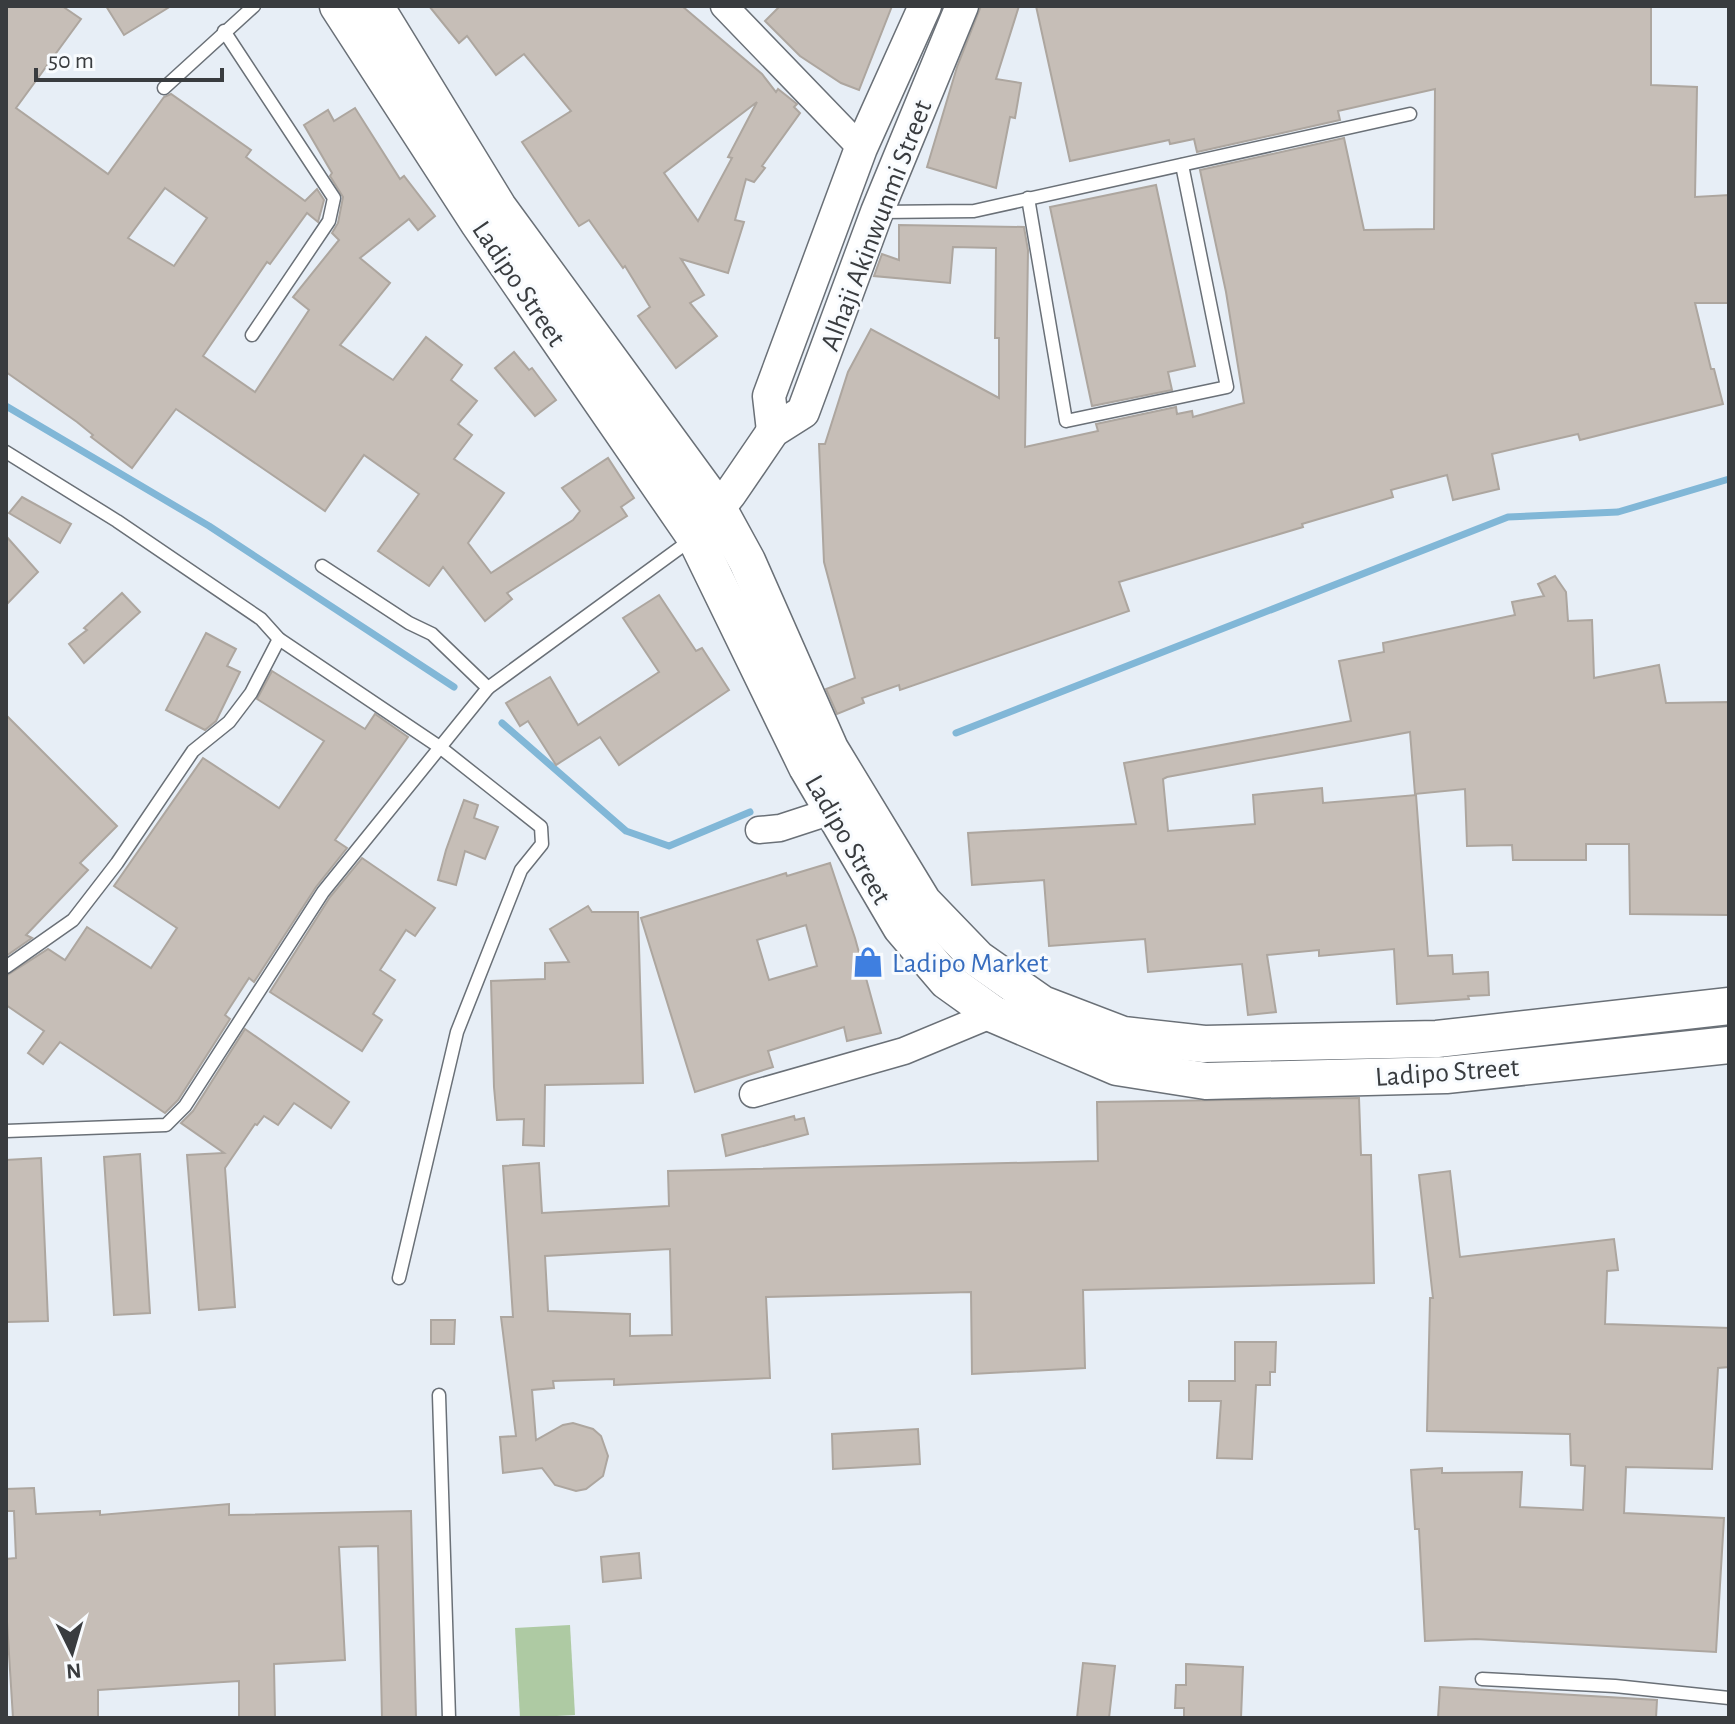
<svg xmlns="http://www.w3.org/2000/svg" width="1735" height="1724" viewBox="0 0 1735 1724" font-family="'Alegreya Sans',sans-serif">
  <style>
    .green { fill: #aecaa3 }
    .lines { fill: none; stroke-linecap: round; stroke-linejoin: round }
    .stream { stroke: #81b7d7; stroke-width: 7 }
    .building { fill: #c6beb7; stroke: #ada69f; stroke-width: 2; fill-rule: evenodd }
    .service-casing { stroke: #6a7077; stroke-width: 15 }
    .minor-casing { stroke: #6a7077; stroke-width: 29 }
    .tertiary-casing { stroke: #6a7077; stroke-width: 35 }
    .secondary-casing { stroke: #6a7077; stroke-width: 39 }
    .service { stroke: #fff; stroke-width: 12 }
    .minor { stroke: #fff; stroke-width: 26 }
    .tertiary { stroke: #fff; stroke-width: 32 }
    .secondary { stroke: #fff; stroke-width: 36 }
    .labels { text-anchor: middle; stroke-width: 6; stroke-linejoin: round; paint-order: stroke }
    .street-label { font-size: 28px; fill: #393c3f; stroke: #f8fbfe }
    .shop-label { font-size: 28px; fill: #366cbe; stroke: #f8fbfe; text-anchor: start }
  </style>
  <rect width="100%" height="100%" fill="#e7eef6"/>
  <path class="green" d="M570,1625L575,1715L520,1718L515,1628Z"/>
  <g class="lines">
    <g class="stream">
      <path d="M6,406L209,526L454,687"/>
      <path d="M502,723L626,831L669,846L750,812"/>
      <path d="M956,733L1508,517L1618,512L1729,479"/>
    </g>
  </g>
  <g class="building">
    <path d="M6,6H62L81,19L16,108L108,174L164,97L171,94L251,150L246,157L305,201L317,189L324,200L318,222L307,213L270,264L267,262L203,356L255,392L309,310L293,297L339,240L332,233L338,223L343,197L330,176L332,173L304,125L328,110L334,121L355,108L400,179L404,176L435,216L418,230L409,219L360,258L390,283L340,345L393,380L426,337L462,365L451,380L477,401L458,424L472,435L454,459L504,493L468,543L491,573L573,520L580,511L562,488L608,458L634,498L621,507L627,516L507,593L512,599L485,621L443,567L429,586L378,551L419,494L364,455L325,511L176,409L132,468L91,437L93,435L77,422L6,372ZM165,188L207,218L174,266L128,238Z"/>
    <path d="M106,6H171L124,35Z"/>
    <path d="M429,6H682L762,74L776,92L778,89L797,104L794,107L800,113L762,166L765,168L754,182L746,179L735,220L744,222L728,273L681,259L704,295L690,303L717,336L676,368L638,316L650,307L625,266L623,268L589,220L579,226L522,142L571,111L524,54L496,75L467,36L459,43ZM757,102L728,157L732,158L698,221L664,173Z"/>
    <path d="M780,6H892L859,90L841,83L800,56L765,21Z"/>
    <path d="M981,6H1019L996,79L1021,83L1015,118L1010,117L996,188L927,167L957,67Z"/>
    <path d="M1036,6H1651V85L1697,87L1695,197L1729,195V303H1695L1711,369H1714L1723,404L1580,440L1578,434L1492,454L1499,489L1453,500L1447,475L1391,490L1393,497L1302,524L1303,527L1119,582L1129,611L900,690L899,685L862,698L864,703L837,714L826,689L855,678L824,562L819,444H825L848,372L871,329L999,398V338H995L996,248L953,247L950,283L874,276L882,254L899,260V225L1024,227L1028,250L1025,447L1098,431L1096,424L1176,407L1177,414L1192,411L1193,417L1244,403L1226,292L1200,170L1344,138L1364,230L1434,229L1435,89L1338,111L1340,120L1197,152L1194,139L1170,144L1169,140L1070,161Z"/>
    <path d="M1156,185L1195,366L1168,372L1172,390L1092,406L1050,207Z"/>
    <path d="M514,352L529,370L532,368L556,400L535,416L495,368Z"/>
    <path d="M22,497L71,524L60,543L9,513Z"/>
    <path d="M6,536L38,572L6,605Z"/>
    <path d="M1555,576L1566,592L1568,621L1592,620L1594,678L1659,665L1666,703L1729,702V915L1630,914L1629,844H1586V860H1513L1512,845L1467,846L1465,789L1415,794L1410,732L1167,777L1163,779L1168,831L1255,824L1253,795L1322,788L1323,803L1416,795L1428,956L1452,955L1453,974L1488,972L1489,995L1468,996L1469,999L1397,1004L1394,949L1319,956V950L1267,955L1276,1012L1248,1015L1242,964L1148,972L1145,939L1049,946L1044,880L972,885L968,833L1136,824L1124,763L1351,721L1339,661L1384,652L1383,643L1515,615L1512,602L1544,596L1538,584Z"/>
    <path d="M122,593L140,612L84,663L69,644L87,630L84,628Z"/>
    <path d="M659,595L696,651L702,648L729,690L619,765L600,737L556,765L528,721L520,726L506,703L550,677L578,725L659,672L623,618Z"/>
    <path d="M206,633L236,649L227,666L240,672L216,721L205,730L166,710Z"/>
    <path d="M272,671L365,729L375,714L408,737L335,840L347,848L316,887L254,982L249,978L225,1015L230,1019L178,1100L165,1113L60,1042L43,1064L28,1053L44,1031L6,1005V976L48,949L65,960L87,927L151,968L177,928L114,886L203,758L279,808L324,741L257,699Z"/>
    <path d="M6,715L117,826L80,863L88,870L26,935L32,938L6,956Z"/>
    <path d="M464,800L478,805L474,818L498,827L485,859L465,851L456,885L438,880L446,850Z"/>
    <path d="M362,858L435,908L415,936L406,930L380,970L395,980L373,1014L382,1020L362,1051L270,992L330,897Z"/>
    <path d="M830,863L855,938L881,1033L847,1041L844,1027L768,1051L773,1067L695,1092L641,918L786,873L787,876ZM806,925L817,966L769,980L757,940Z"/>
    <path d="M588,906L592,912H638L643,1083L545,1085L544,1146L523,1145L524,1119L497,1120L494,1087L491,981L545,979V963L569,962L550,929Z"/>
    <path d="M245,1029L349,1102L331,1128L294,1103L278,1125L264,1116L257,1125L255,1124L225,1168L235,1307L199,1310L187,1155L224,1153L181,1123L193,1111Z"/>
    <path d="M1359,1098L1361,1155H1371L1374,1283L1083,1290L1085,1368L972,1374L971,1292L766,1297L770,1378L614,1385V1379L553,1381L554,1388L532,1390L536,1440L563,1425L573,1423L593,1429L601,1436L608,1456L603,1476L586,1489L576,1491L555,1485L542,1468L503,1473L500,1437L516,1436L501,1317H513L503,1166L539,1163L542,1213L669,1206L668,1171L1098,1161L1097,1102ZM670,1249L672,1335L630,1336V1314L548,1311L545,1256Z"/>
    <path d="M794,1116L795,1120L804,1118L808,1134L726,1156L722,1135Z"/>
    <path d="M140,1154L150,1313L114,1315L104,1157Z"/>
    <path d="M41,1158L48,1321L6,1322V1160Z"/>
    <path d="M1450,1171L1460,1257L1614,1239L1618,1270L1607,1271L1605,1324L1729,1328V1367L1718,1368L1712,1469L1626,1467L1624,1513L1724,1518L1716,1652L1476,1639L1425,1641L1419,1529H1415L1411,1470L1442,1468V1473L1522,1472L1520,1507L1583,1510L1585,1466L1571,1465L1570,1434L1427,1431L1430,1298H1433L1419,1175Z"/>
    <path d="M431,1320H455L454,1344H431Z"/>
    <path d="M1235,1342H1276L1275,1372H1270V1385H1256L1252,1459L1217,1458L1221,1401H1189V1381H1235Z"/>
    <path d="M918,1429L920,1464L833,1469L832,1434Z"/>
    <path d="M34,1488L36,1514L100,1511V1515L229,1504V1515L411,1511L416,1718H382L378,1546L339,1547L345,1660L274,1664L275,1718H239V1681L98,1690V1718H13L6,1606V1559L16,1558L14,1511H6V1489Z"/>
    <path d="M639,1553L641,1578L603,1582L601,1557Z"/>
    <path d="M1083,1663L1115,1666L1109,1718H1077Z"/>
    <path d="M1186,1664L1243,1667L1241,1718H1184V1708H1175L1176,1685H1186Z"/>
    <path d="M1440,1687L1657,1700L1656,1718H1438Z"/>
  </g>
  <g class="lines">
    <defs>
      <g id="service">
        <path d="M224,31L334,198L329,221L252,335"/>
        <path d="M164,88L254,6"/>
        <path d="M1028,198L1066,421L1227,387L1182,165"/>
        <path d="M880,212L974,211L1410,114"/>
        <path d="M6,452L117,521L261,619L279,639L441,748L541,827L542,844L521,870L457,1032L399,1278"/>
        <path d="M322,566L409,623L432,634L488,688"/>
        <path d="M6,967L73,920L117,863L193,751L229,722L251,693L279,639"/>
        <path d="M6,1131L166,1125L185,1106L323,892L488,688L692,539"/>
        <path d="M439,1395L449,1718"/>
        <path d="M1482,1679L1615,1686L1729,1698"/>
      </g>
      <g id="minor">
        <path d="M724,6L861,148"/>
        <path d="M759,830L780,828L832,811"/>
        <path d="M753,1094L904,1051L993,1014"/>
      </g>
      <g id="tertiary">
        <path d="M773,431L769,396L861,148L925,6"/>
        <path d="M704,526L730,494L773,431L803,412L877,212L962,6"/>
      </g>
      <g id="secondary">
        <path d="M338,6L478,222L695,537L807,767L901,927L947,981L993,1014L1117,1067L1206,1081L1446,1075L1729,1045"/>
        <path d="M375,6L498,207L718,508L747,561L830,749L923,902L978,959L1042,1004L1123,1035L1204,1044L1437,1039L1729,1006"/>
      </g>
    </defs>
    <use href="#service" class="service-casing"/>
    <use href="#minor" class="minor-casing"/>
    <use href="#tertiary" class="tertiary-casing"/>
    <use href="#secondary" class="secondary-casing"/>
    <use href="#service" class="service"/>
    <use href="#minor" class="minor"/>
    <use href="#tertiary" class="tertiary"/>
    <use href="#secondary" class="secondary"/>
  </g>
  <defs>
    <symbol id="shop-bare" viewBox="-9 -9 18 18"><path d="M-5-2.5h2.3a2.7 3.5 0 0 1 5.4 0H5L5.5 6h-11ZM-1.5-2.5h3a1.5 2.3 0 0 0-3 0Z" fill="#3f7fe0" stroke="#f8fbfe" stroke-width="2.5" paint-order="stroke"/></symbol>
  </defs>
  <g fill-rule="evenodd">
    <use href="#shop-bare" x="846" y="940" width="44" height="44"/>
  </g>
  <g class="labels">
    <g class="street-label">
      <text transform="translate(875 225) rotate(-69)" y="10">Alhaji Akinwunmi Street</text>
      <text transform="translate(520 283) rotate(56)" y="10">Ladipo Street</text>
      <text transform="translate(849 839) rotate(60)" y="10">Ladipo Street</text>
      <text transform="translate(1447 1071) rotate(-4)" y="10">Ladipo Street</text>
    </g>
    <g class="shop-label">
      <text x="892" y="972">Ladipo Market</text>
    </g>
  </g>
  <rect width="1735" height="1724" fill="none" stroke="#393c3f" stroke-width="16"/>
  <g transform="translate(72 1652) rotate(175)" stroke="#f8fbfe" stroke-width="6" paint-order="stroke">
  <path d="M0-6L14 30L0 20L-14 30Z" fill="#393c3f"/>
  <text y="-12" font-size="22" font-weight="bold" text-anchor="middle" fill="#393c3f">N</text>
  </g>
  <path d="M36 68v12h186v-12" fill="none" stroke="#393c3f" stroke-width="4"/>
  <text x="48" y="68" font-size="24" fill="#393c3f" stroke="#f8fbfe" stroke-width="6" paint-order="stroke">50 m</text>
</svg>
